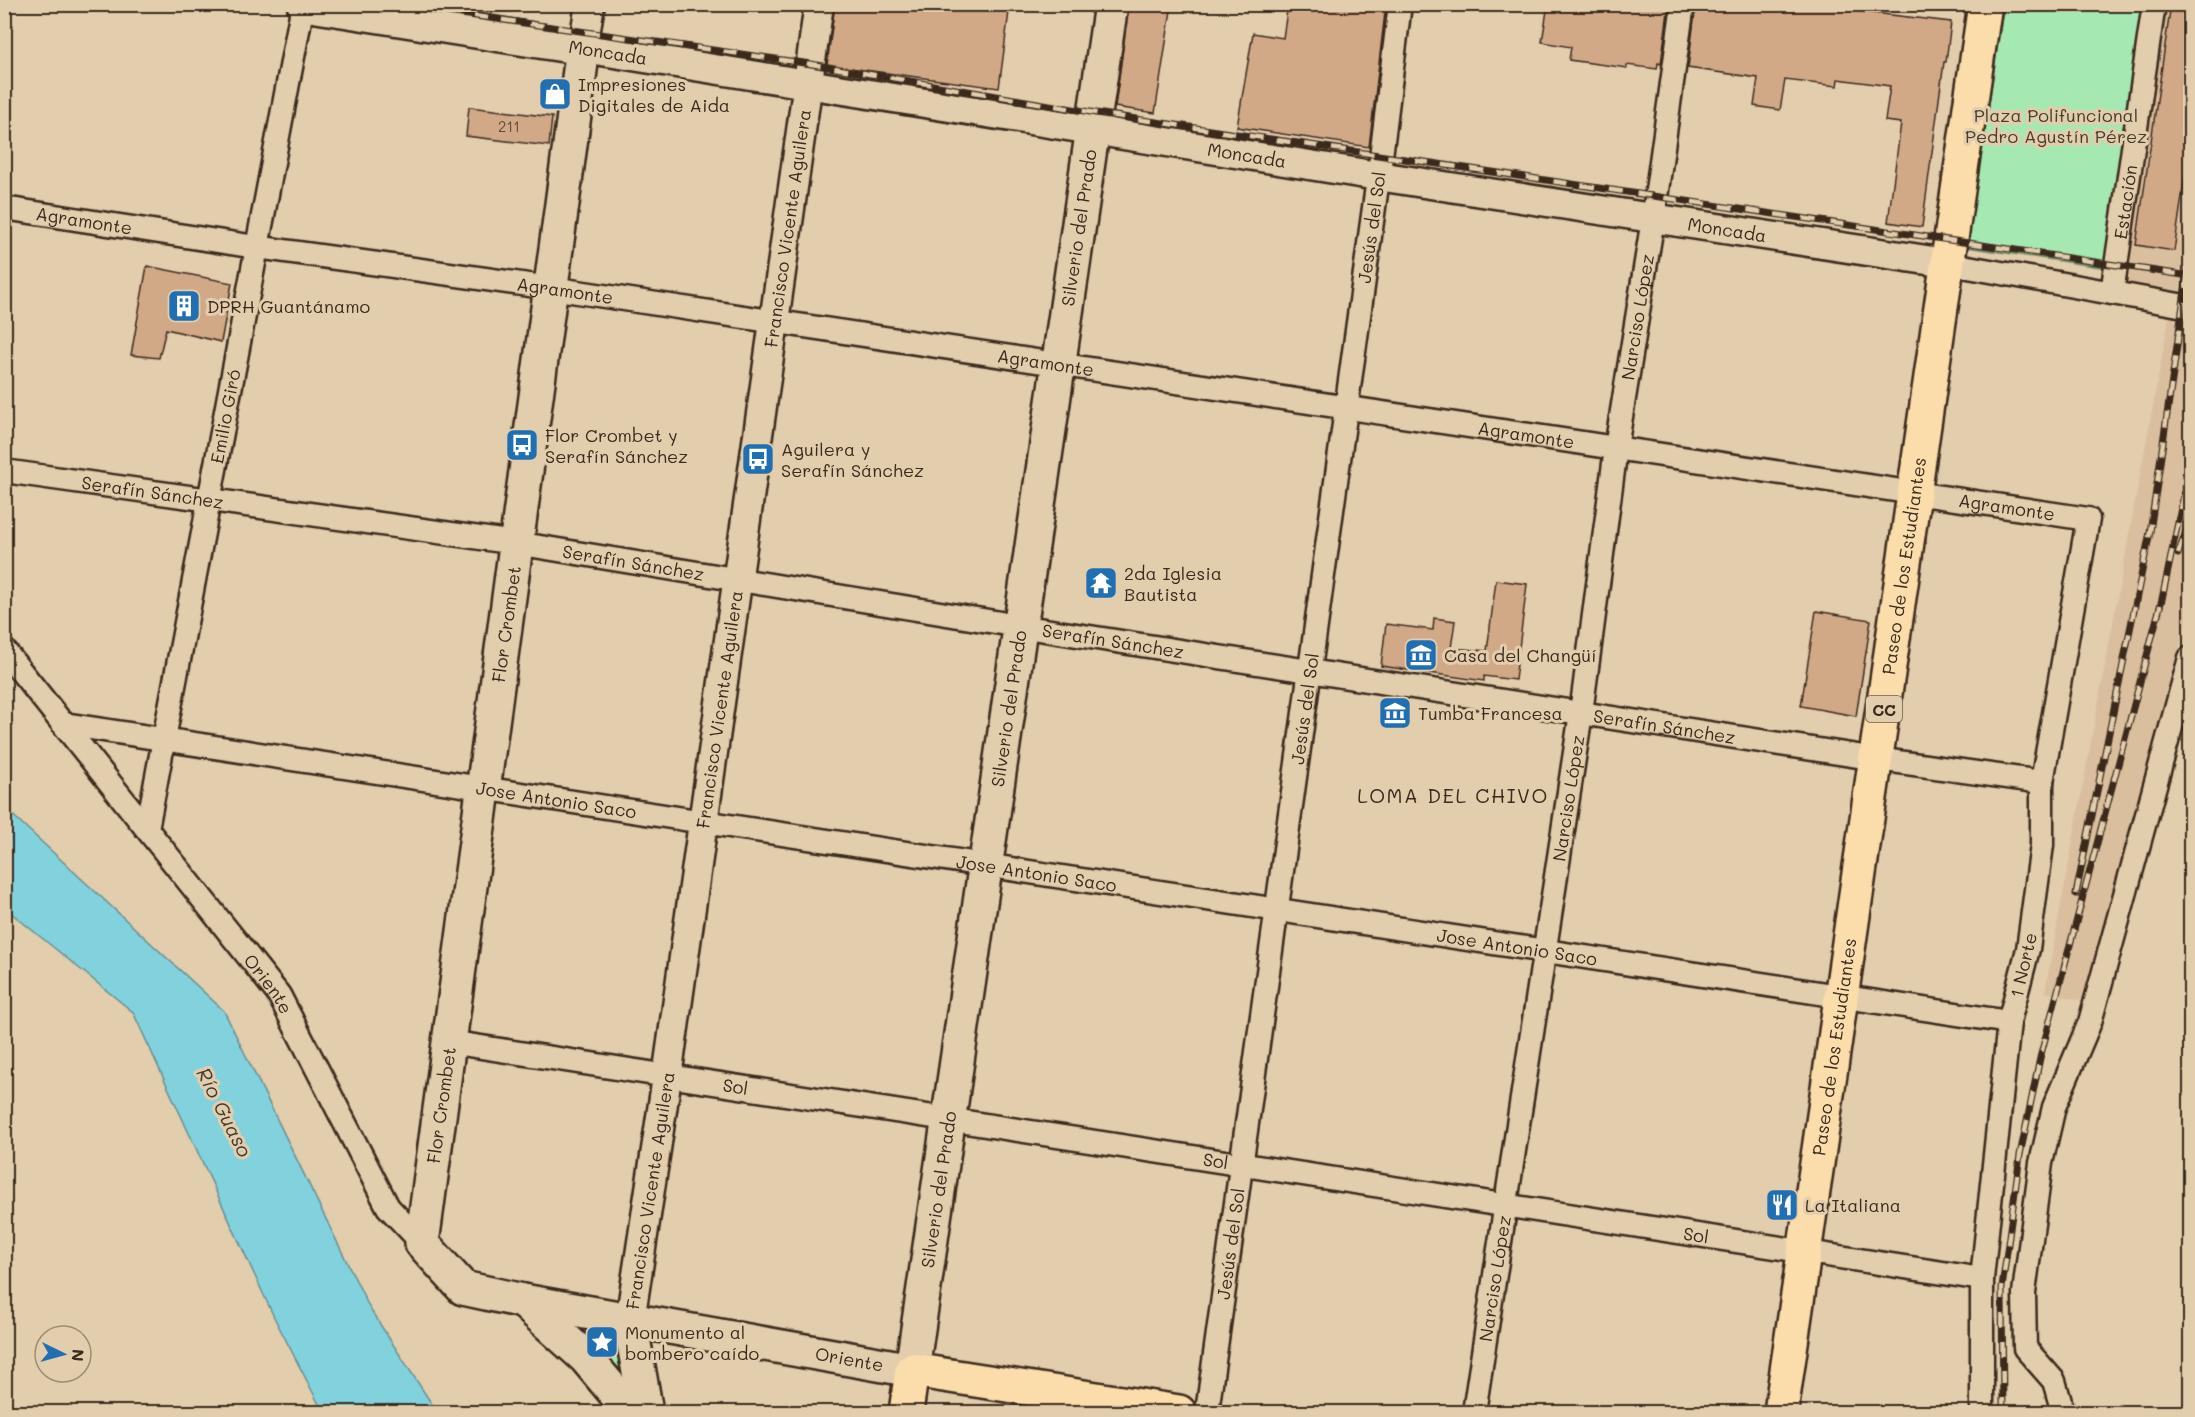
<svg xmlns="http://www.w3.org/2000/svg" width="2195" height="1417" font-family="Mali,sans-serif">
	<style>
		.built { fill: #dabf9e }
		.green { fill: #a5e8b2; stroke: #708968; stroke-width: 1.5 }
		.water { fill: #82d2de; stroke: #668f91; stroke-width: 1.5 }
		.building { fill: #d2a987; stroke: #3b2a1e; stroke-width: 1.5 }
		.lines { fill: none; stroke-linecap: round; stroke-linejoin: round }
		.minor-casing { stroke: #3b2a1e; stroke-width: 27 }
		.tertiary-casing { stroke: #3b2a1e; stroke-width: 33 }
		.secondary-casing { stroke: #3b2a1e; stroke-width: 38 }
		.primary-casing { stroke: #3b2a1e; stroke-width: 38 }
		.minor { stroke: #e2cdac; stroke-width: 22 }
		.tertiary { stroke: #e2cdac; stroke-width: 28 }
		.secondary { stroke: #e2cdac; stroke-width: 33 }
		.primary { stroke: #faddab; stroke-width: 33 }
		.rail-casing { stroke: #3b2a1e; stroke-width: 7 }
		.rail { stroke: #e2cdac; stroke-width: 4.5; stroke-dasharray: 14; stroke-linecap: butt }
		.labels { text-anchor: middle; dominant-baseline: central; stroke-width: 6; stroke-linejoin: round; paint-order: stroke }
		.number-label { font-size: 15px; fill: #614a38 }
		.shield { fill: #e2cdac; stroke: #6d5b49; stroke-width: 1.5 }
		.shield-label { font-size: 16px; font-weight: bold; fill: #3b2a1e }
		.street-label { font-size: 18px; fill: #3b2a1e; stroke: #e2cdac }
		.poi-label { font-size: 18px; fill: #3b2a1e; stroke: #e2cdac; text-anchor: start }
		.park-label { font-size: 18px; fill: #463d2d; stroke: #e2cdac }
		.neighbourhood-label { font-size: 20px; letter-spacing: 1.5px; fill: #3b2a1e; stroke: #e2cdac }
		.water-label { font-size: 20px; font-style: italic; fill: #423b31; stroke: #e2cdac }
	</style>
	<rect width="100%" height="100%" fill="#e2cdac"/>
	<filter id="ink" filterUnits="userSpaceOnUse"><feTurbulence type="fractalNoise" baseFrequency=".0167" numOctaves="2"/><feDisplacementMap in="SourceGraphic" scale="12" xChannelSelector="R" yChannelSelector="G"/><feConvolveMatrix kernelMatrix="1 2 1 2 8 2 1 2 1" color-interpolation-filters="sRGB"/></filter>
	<g filter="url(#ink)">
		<polygon class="built" points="2163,5 2190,5 2190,610 2084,1001 2045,992 2174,291 2125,283"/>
		<g class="green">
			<polygon points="2004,5 2146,5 2106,268 1967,247"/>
			<polygon points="563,1320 618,1331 626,1376"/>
		</g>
		<polygon class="water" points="4,807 224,1011 370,1309 437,1412 323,1412 274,1317 133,1012 5,908"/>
		<g class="building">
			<polygon points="835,4 1010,4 999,88 827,65"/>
			<polygon points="1129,4 1172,4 1155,113 1115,107"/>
			<polygon points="1288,4 1386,4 1369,147 1237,127 1253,33 1283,38"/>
			<polygon points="1548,4 1669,4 1661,64 1658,63 1657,69 1627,65 1627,68 1569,60 1571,47 1542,42"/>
			<polygon points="1696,4 1825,4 1848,8 1848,10 1951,22 1946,62 1944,62 1922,227 1888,222 1901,123 1885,121 1890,86 1838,79 1837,86 1785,80 1780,110 1754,106 1758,78 1688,68"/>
			<polygon points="2171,4 2190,4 2190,141 2174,251 2136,245"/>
			<polygon points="469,107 552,117 549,146 466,136"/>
			<polygon points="147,266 232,283 221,342 166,329 159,358 131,355"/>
			<polygon points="1496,580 1527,584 1515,680 1484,676 1484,681 1381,666 1386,624 1433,630 1434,618 1455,621 1451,648 1487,651"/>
			<polygon points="1816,611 1871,620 1856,716 1801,706"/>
		</g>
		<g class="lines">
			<defs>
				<g id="minor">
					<path id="s1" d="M4 208 256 247 551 288 2088 519 2042 782V845L2028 949 2009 1022 1982 1279V1412"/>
					<polyline points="1946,263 2190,307"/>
					<path id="s2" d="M2112 293 2154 4"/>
					<path id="s3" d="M4 471 516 543 1019 626 1877 759 2042 782"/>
					<path id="s4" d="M4 650 279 995 388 1207 422 1243"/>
					<path id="s5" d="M64 724 2009 1022"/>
					<path id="s6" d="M147 829 303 4"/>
					<path id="s7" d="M449 1042 1982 1279"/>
					<path id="s8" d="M1207 1412 1381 157 1400 4"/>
					<path id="s9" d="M1474 1412 1581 713 1616 448 1653 219 1683 4"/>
					<polyline points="2063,1412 2054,1381 2025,1348 2024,1293 2041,1163 2054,1107 2090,1022 2190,658"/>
				</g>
				<g id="tertiary">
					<path id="s10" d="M590 4 583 48 1378 176 1946 263"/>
					<path id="s11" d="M630 1321 667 1077 819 4"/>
				</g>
				<g id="secondary">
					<path id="s12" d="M304 4 583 48 422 1243 463 1288 523 1301 912 1370 1111 4"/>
					<polyline points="523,1301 586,1358 631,1412"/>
					<polyline points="630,1321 646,1412"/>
				</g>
				<g id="primary">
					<polyline points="906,1412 912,1370 1179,1412"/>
					<path id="s13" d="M1781 1412 1985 4"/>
				</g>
			</defs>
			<use href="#minor" class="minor-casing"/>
			<use href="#tertiary" class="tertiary-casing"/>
			<use href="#secondary" class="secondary-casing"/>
			<use href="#primary" class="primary-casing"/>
			<use href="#minor" class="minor"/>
			<use href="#tertiary" class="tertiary"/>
			<use href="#secondary" class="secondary"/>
			<use href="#primary" class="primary"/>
			<defs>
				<g id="rail">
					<polyline points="391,4 811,64 1096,113 2190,276"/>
					<polyline points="2178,554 2190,521"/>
					<polyline points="2076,894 2150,532 2190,256"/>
					<polyline points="2003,1412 2002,1288 2020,1155 2040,1058 2162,599 2190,465"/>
				</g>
			</defs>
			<use href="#rail" class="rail-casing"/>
			<use href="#rail" class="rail"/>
		</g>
	</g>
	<defs>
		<symbol id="shop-square" viewBox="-11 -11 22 22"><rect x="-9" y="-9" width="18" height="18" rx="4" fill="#1f6fb2" stroke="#e2cdac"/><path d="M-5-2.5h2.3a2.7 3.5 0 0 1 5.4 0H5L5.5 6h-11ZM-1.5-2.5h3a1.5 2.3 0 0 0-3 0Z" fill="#fff"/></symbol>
		<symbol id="building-square" viewBox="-11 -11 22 22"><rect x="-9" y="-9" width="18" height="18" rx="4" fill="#1f6fb2" stroke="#e2cdac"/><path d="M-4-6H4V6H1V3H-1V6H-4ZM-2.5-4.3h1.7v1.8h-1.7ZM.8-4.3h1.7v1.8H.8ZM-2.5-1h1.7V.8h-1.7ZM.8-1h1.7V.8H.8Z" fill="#fff"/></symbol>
		<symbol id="bus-square" viewBox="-11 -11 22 22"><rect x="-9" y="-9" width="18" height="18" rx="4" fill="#1f6fb2" stroke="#e2cdac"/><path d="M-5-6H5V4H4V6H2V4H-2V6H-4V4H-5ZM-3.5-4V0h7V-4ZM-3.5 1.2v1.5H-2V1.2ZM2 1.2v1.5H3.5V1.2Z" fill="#fff"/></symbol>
		<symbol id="temple-square" viewBox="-11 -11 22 22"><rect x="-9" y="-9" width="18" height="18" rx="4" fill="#1f6fb2" stroke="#e2cdac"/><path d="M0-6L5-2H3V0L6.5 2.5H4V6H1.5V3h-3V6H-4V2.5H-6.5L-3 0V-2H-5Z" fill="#fff"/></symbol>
		<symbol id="museum-square" viewBox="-11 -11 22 22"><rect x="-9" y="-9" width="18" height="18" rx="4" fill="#1f6fb2" stroke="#e2cdac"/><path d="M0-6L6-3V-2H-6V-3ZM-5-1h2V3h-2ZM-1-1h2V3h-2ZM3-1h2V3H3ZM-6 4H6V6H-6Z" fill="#fff"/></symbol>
		<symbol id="restaurant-square" viewBox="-11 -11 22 22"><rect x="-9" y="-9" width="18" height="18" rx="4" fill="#1f6fb2" stroke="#e2cdac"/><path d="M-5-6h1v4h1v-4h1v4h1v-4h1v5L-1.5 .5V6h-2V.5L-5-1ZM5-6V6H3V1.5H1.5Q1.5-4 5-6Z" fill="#fff"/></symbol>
		<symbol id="sight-square" viewBox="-11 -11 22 22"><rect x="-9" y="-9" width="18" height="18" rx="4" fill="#1f6fb2" stroke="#e2cdac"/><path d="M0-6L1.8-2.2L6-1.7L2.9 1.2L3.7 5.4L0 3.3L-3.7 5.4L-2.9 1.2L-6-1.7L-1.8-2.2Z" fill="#fff"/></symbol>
	</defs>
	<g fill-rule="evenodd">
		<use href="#shop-square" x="536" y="75" width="38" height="38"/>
		<use href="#building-square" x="165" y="287" width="38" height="38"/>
		<use href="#bus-square" x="503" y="426" width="38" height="38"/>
		<use href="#bus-square" x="739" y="440" width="38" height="38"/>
		<use href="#temple-square" x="1082" y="564" width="38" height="38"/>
		<use href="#museum-square" x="1402" y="636" width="38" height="38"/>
		<use href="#museum-square" x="1376" y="694" width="38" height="38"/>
		<use href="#restaurant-square" x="1763" y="1186" width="38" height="38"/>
		<use href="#sight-square" x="583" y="1323" width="38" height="38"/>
	</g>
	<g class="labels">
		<g class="number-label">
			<text x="509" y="126">211</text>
		</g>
		<rect class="shield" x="1866" y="696" width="36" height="26" rx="4.5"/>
		<g class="shield-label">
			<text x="1884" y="709">CC</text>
		</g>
		<g class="street-label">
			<text transform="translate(608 52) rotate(9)">Moncada</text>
			<text stroke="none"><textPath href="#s10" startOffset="717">Moncada</textPath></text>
			<text stroke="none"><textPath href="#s2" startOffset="92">Estación</textPath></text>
			<text stroke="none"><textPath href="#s1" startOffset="81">Agramonte</textPath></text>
			<text stroke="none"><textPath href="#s8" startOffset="1196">Jesús del Sol</textPath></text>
			<text stroke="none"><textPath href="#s11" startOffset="1104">Francisco Vicente Aguilera</textPath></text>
			<text stroke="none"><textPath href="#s12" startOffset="3160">Silverio del Prado</textPath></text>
			<text stroke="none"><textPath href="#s10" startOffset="1203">Moncada</textPath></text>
			<text stroke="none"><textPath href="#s1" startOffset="567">Agramonte</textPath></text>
			<text stroke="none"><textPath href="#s9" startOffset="1107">Narciso López</textPath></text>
			<text stroke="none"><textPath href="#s1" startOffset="1053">Agramonte</textPath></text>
			<text stroke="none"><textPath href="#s6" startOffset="420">Emilio Giró</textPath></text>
			<text stroke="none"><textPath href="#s1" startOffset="1539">Agramonte</textPath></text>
			<text stroke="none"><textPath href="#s3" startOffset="150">Serafín Sánchez</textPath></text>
			<text stroke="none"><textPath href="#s1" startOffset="2025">Agramonte</textPath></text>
			<text stroke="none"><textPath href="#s3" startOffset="636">Serafín Sánchez</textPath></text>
			<text stroke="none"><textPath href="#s13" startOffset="855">Paseo de los Estudiantes</textPath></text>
			<text transform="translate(506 624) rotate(-82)">Flor Crombet</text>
			<text stroke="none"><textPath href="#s3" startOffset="1122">Serafín Sánchez</textPath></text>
			<text stroke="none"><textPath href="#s12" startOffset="2674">Silverio del Prado</textPath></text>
			<text stroke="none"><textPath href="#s11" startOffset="618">Francisco Vicente Aguilera</textPath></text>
			<text stroke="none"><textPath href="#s8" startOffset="710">Jesús del Sol</textPath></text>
			<text stroke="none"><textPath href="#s3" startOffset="1680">Serafín Sánchez</textPath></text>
			<text stroke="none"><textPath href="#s9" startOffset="621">Narciso López</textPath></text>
			<text stroke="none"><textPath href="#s5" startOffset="498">Jose Antonio Saco</textPath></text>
			<text stroke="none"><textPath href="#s5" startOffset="984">Jose Antonio Saco</textPath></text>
			<text stroke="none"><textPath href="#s5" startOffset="1470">Jose Antonio Saco</textPath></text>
			<text transform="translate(2023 965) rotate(-77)">1 Norte</text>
			<text stroke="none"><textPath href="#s4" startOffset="426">Oriente</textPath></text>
			<text stroke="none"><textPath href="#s13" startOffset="369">Paseo de los Estudiantes</textPath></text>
			<text stroke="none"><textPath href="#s7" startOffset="290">Sol</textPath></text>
			<text transform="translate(441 1105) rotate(-82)">Flor Crombet</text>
			<text stroke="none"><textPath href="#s7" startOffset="776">Sol</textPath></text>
			<text stroke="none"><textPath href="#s12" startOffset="2188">Silverio del Prado</textPath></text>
			<text stroke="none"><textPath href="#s11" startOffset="132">Francisco Vicente Aguilera</textPath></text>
			<text stroke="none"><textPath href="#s7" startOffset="1262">Sol</textPath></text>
			<text stroke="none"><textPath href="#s8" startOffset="170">Jesús del Sol</textPath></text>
			<text stroke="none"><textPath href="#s9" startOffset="135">Narciso López</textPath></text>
			<text stroke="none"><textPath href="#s12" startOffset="1942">Oriente</textPath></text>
		</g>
		<g class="poi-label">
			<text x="578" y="84">Impresiones<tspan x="578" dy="21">Digitales de Aida</tspan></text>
			<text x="207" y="306">DPRH Guantánamo</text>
			<text x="545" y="435">Flor Crombet y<tspan x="545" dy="21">Serafín Sánchez</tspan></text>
			<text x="781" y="449">Aguilera y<tspan x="781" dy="21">Serafín Sánchez</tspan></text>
			<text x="1124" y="573">2da Iglesia<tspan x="1124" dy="21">Bautista</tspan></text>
			<text x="1444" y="655">Casa del Changüí</text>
			<text x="1418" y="713">Tumba Francesa</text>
			<text x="1805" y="1205">La Italiana</text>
			<text x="625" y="1332">Monumento al<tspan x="625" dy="21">bombero caído</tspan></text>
		</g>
		<g class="park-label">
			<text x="2056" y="115">Plaza Polifuncional<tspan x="2056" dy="21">Pedro Agustín Pérez</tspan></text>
		</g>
		<g class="neighbourhood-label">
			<text x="1453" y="795">LOMA DEL CHIVO</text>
		</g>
		<g class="water-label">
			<text transform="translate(225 1112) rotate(63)">Río Guaso</text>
		</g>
	</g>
	<rect width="2195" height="1417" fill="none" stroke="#e2cdac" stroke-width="24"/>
	<rect x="12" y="12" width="2171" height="1393" fill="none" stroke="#3b2a1e" stroke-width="2" filter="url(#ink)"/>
	<g transform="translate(63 1354) rotate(95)"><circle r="28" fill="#e2cdac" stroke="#9f8c73" stroke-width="1.5"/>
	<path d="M0-4.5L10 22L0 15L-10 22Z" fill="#1f6fb2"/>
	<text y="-9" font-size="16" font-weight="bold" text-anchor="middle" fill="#3b2a1e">N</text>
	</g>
</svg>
